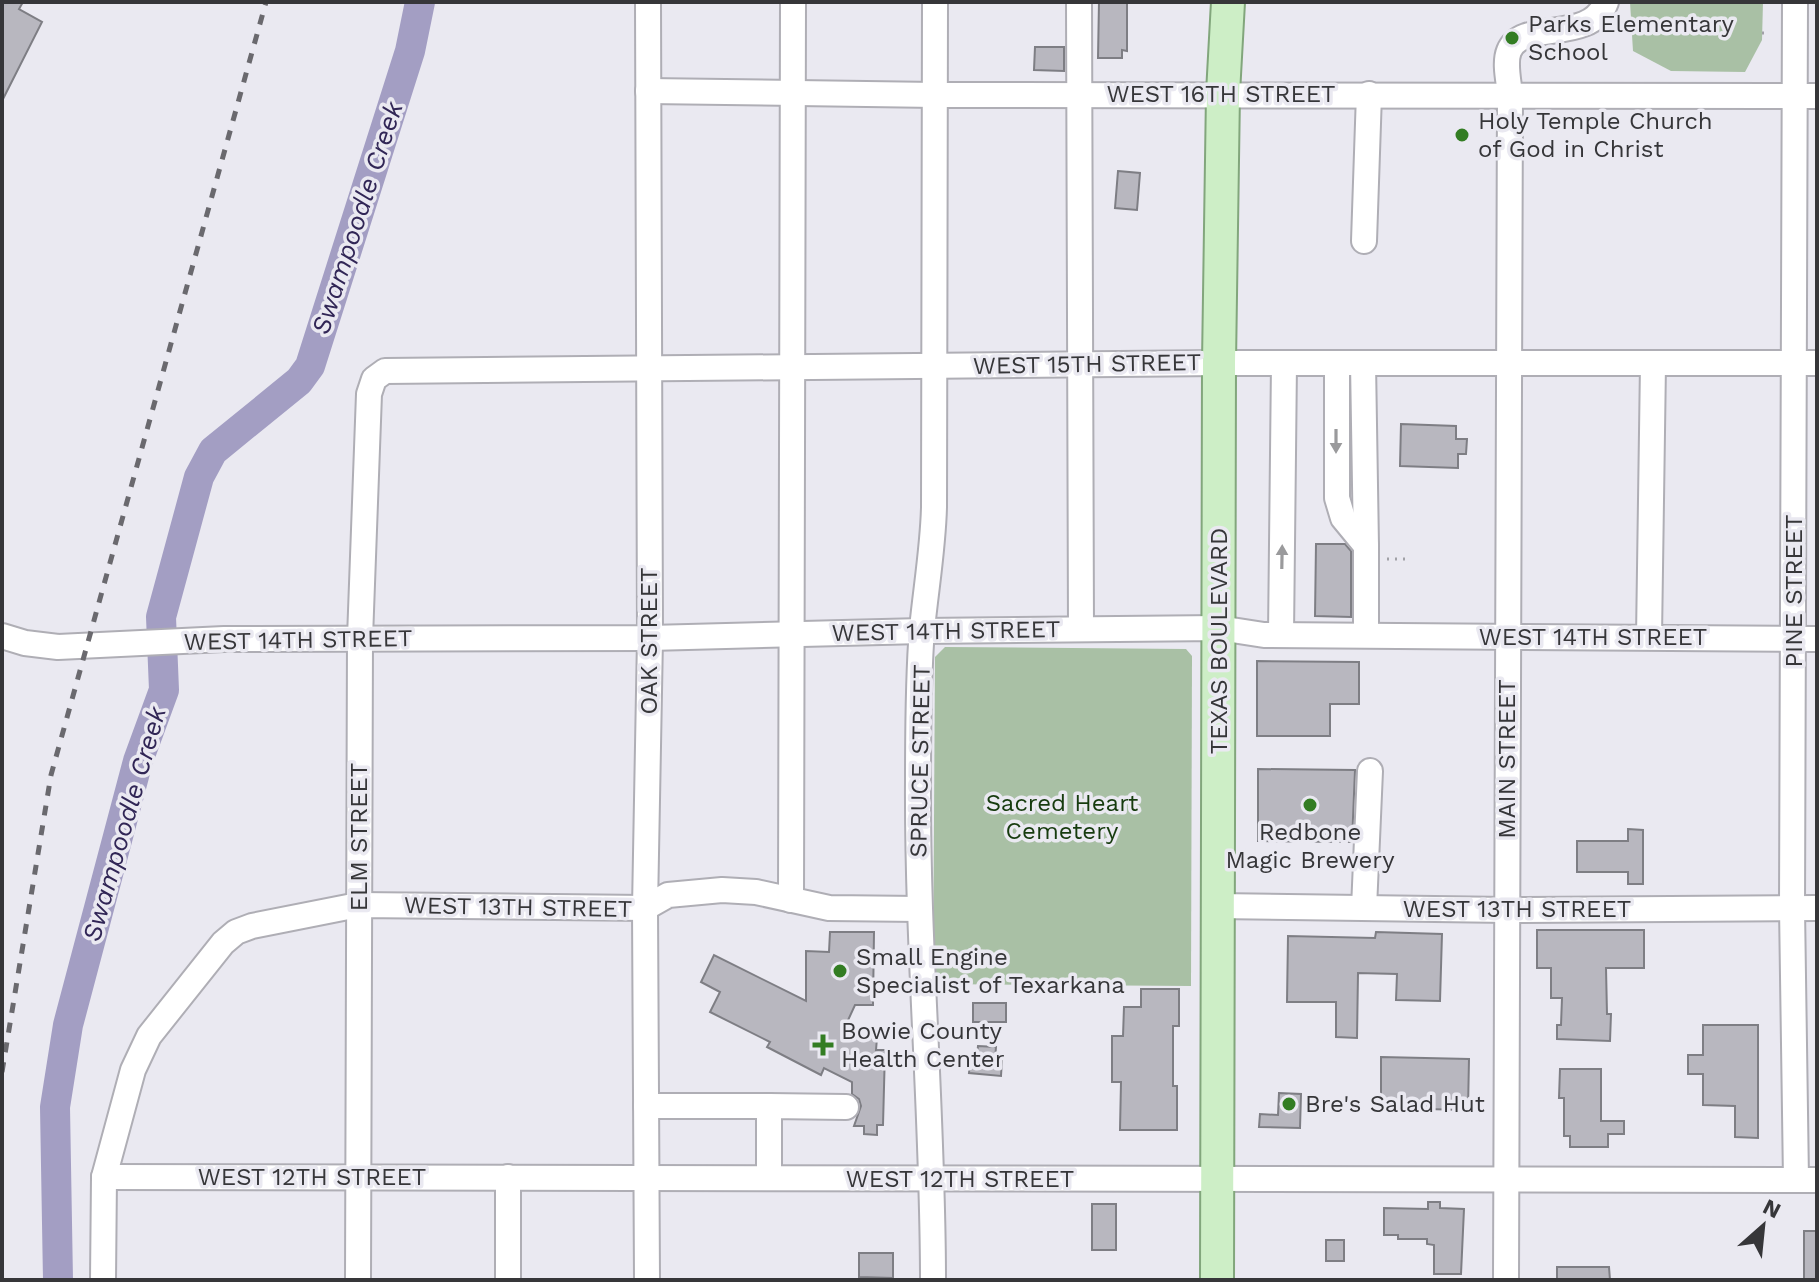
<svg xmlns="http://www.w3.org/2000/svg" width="1819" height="1282" font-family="'Work Sans',sans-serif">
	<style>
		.green { fill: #a9c0a5 }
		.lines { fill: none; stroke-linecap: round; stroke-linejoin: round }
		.river { stroke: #a39ec3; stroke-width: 30 }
		.building { fill: #b8b7bf; stroke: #7e7e84; stroke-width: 2 }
		.minor-casing { stroke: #afaeb5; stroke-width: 28 }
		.major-casing { stroke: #82a67c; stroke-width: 36 }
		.path { stroke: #a1a1a7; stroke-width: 3; stroke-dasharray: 2 6; stroke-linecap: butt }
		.minor { stroke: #fff; stroke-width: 24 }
		.major { stroke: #cdeec6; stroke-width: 32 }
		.rail { stroke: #6a696e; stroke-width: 5; stroke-dasharray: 10 10; stroke-linecap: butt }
		.oneway { fill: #9a9a9c }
		.poi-dot { fill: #337d23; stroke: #eae9f1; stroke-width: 3 }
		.labels { text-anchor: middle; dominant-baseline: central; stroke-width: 7; stroke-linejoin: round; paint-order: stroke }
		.poi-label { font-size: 24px; fill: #363639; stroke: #eae9f1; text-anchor: start }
		.street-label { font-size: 24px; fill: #363639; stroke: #eae9f1 }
		.park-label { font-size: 24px; fill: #163b0e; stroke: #eae9f1 }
		.water-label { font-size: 26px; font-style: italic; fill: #312656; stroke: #eae9f1 }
	</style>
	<rect width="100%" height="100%" fill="#eae9f1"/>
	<g class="green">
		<polygon points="1630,2 1763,2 1762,40 1745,72 1671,71 1633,51"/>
		<polygon points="945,647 1186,649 1192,656 1191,986 933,984 935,657"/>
	</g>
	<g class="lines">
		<polyline class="river" points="58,1280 55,1107 68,1025 138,761 164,690 161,617 199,477 213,451 299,381 310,366 410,51 420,2"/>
	</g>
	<g class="building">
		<polygon points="2,2 23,2 19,9 42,22 2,101"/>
		<polygon points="1099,2 1127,3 1127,51 1122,50 1122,58 1098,58"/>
		<polygon points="1035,47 1064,47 1064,71 1034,70"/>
		<polygon points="1118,171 1140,173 1137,210 1115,208"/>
		<polygon points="1401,424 1456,426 1456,439 1467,439 1466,454 1458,454 1458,468 1400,466"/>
		<polygon points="1316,544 1345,544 1351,551 1351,617 1315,616"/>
		<polygon points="1257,661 1359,662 1359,704 1330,704 1330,736 1257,736"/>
		<polygon points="1258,769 1355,770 1352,842 1258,841"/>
		<polygon points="1628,829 1643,830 1643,884 1628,884 1628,872 1577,872 1577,841 1628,841"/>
		<polygon points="1537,930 1644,930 1644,968 1606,968 1607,1014 1611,1014 1610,1041 1557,1039 1557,1025 1561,1025 1562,998 1551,998 1551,968 1537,968"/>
		<polygon points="830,932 874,932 873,1005 855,1005 844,1029 850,1032 850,1037 877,1038 876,1050 885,1050 883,1125 877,1125 877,1135 864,1134 864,1126 854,1126 861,1106 859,1099 852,1094 852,1082 824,1068 821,1075 767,1047 770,1042 710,1012 720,992 701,982 714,955 806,1001 806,951 829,952"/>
		<polygon points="1376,932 1442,934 1440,1001 1396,1000 1397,974 1358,973 1357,1038 1336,1037 1336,1002 1287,1002 1288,936 1375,938"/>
		<polygon points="1141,989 1179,989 1179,1026 1173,1026 1173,1086 1177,1086 1177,1130 1120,1130 1121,1082 1112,1082 1112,1036 1123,1036 1124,1007 1141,1007"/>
		<rect x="973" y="1003" width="33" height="19"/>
		<polygon points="1703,1025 1758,1025 1758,1138 1735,1137 1735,1106 1703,1105 1703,1074 1688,1074 1688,1055 1703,1055"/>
		<polygon points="978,1046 996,1047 995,1059 1002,1059 1001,1076 969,1073 971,1055 977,1055"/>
		<polygon points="1381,1057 1469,1059 1468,1110 1381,1108"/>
		<polygon points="1560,1069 1601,1069 1601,1121 1624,1121 1624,1134 1608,1134 1608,1147 1570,1147 1570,1136 1564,1136 1564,1098 1559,1098"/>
		<polygon points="1279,1093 1301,1094 1300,1128 1259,1127 1260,1114 1278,1115"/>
		<polygon points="1428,1202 1440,1202 1440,1208 1464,1209 1461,1274 1434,1274 1434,1245 1427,1244 1427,1239 1398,1239 1398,1235 1384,1235 1384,1208 1428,1209"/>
		<rect x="1092" y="1204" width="24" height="46"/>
		<rect x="1804" y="1231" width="13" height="49"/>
		<rect x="1326" y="1240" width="18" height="21"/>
		<polygon points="859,1253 893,1253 893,1278 859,1277"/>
		<polygon points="1557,1267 1609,1267 1610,1280 1557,1280"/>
	</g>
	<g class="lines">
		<defs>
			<g id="minor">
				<polyline points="1079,2 1081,629"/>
				<polyline points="1795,2 1792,908 1796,1180"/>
				<polyline points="648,91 936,95 1817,96"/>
				<polyline points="1364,241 1369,94"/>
				<polyline points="1337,363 1337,498 1343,518 1366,546 1366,635"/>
				<polyline points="1363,363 1366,546"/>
				<polyline points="1281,635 1284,363"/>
				<polyline points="2,636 25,643 58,647 224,639 650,638 922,631 1219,628 1264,635 1817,639"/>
				<polyline points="1649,637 1653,364"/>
				<polyline points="791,900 793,2"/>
				<polyline points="1217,906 1508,910 1817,908"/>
				<polyline points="1364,908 1370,771"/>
				<polyline points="646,1106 769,1106"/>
				<polyline points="104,1177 1817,1180"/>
				<polyline points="769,1178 769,1106 846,1107"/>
				<polyline points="103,1280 104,1177 133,1070 149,1036 223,943 236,932 252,926 358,905 645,908 668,895 722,890 756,892 829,908 919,909"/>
				<polyline points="358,1280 360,638 369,394 374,379 385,371 1219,363 1817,363"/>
				<polyline points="508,1280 508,1177"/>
				<polyline points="647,1280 645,908 650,638 648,2"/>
				<path d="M933 1280C933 1113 917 947 918 781 918 731 918 679 922 629 926 588 933 548 934 507L935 2"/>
				<path d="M1506 1280 1510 95C1509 82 1504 63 1509 51 1522 18 1590 45 1606 2"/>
			</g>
			<polyline id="major" points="1217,1280 1219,363 1223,93 1228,2"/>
		</defs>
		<use href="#minor" class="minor-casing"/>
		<use href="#major" class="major-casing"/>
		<g class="path">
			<polyline points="1762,33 1769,33"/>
			<polyline points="1387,559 1407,559"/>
		</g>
		<use href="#minor" class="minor"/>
		<use href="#major" class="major"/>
		<polyline class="rail" points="2,1072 51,775 266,2"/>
	</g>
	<defs><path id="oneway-solid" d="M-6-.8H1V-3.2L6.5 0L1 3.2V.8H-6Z" transform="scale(2)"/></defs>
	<g class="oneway">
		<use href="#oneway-solid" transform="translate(1336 441) rotate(90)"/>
		<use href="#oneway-solid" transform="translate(1282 557) rotate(-89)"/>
	</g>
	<g class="poi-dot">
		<circle cx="1512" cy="38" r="8"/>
		<circle cx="1462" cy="135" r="8"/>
		<circle cx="1310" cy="805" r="8"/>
		<circle cx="840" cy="971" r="8"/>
		<path d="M819 1033h8v8h8v8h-8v8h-8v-8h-8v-8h8z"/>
		<circle cx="1289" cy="1104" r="8"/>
	</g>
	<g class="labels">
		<g class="poi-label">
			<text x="1528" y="24">Parks Elementary<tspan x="1528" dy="28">School</tspan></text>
			<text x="1478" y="121">Holy Temple Church<tspan x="1478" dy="28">of God in Christ</tspan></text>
			<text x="1310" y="832" text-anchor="middle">Redbone<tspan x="1310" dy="28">Magic Brewery</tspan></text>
			<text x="856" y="957">Small Engine<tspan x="856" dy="28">Specialist of Texarkana</tspan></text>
			<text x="841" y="1031">Bowie County<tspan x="841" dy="28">Health Center</tspan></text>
			<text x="1305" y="1104">Bre's Salad Hut</text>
		</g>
		<g class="street-label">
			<text x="1221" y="94">WEST 16TH STREET</text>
			<text transform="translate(1087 364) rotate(-1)">WEST 15TH STREET</text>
			<text transform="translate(1794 591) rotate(-90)">PINE STREET</text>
			<text transform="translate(946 631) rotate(-1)">WEST 14TH STREET</text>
			<text x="1593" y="637">WEST 14TH STREET</text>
			<text transform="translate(298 640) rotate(-1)">WEST 14TH STREET</text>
			<text transform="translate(649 641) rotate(-90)">OAK STREET</text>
			<text transform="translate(1219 641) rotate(-90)">TEXAS BOULEVARD</text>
			<text transform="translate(1507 759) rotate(-90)">MAIN STREET</text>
			<text transform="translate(920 761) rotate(-89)">SPRUCE STREET</text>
			<text transform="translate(359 837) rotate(-90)">ELM STREET</text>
			<text transform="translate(518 907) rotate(1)">WEST 13TH STREET</text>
			<text x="1517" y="909">WEST 13TH STREET</text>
			<text x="312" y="1177">WEST 12TH STREET</text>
			<text x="960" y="1179">WEST 12TH STREET</text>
		</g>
		<g class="park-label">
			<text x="1062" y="803">Sacred Heart<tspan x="1062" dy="28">Cemetery</tspan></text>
		</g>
		<g class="water-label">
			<text transform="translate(357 218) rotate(-72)">Swampoodle Creek</text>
			<text transform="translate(124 824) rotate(-74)">Swampoodle Creek</text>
		</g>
	</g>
	<rect width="1819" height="1282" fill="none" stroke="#363639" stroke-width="8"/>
	<g transform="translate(1763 1226) rotate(27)" stroke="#eae9f1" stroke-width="6" paint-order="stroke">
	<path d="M0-6L14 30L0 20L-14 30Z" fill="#363639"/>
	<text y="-12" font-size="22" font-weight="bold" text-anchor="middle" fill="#363639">N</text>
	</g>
</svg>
